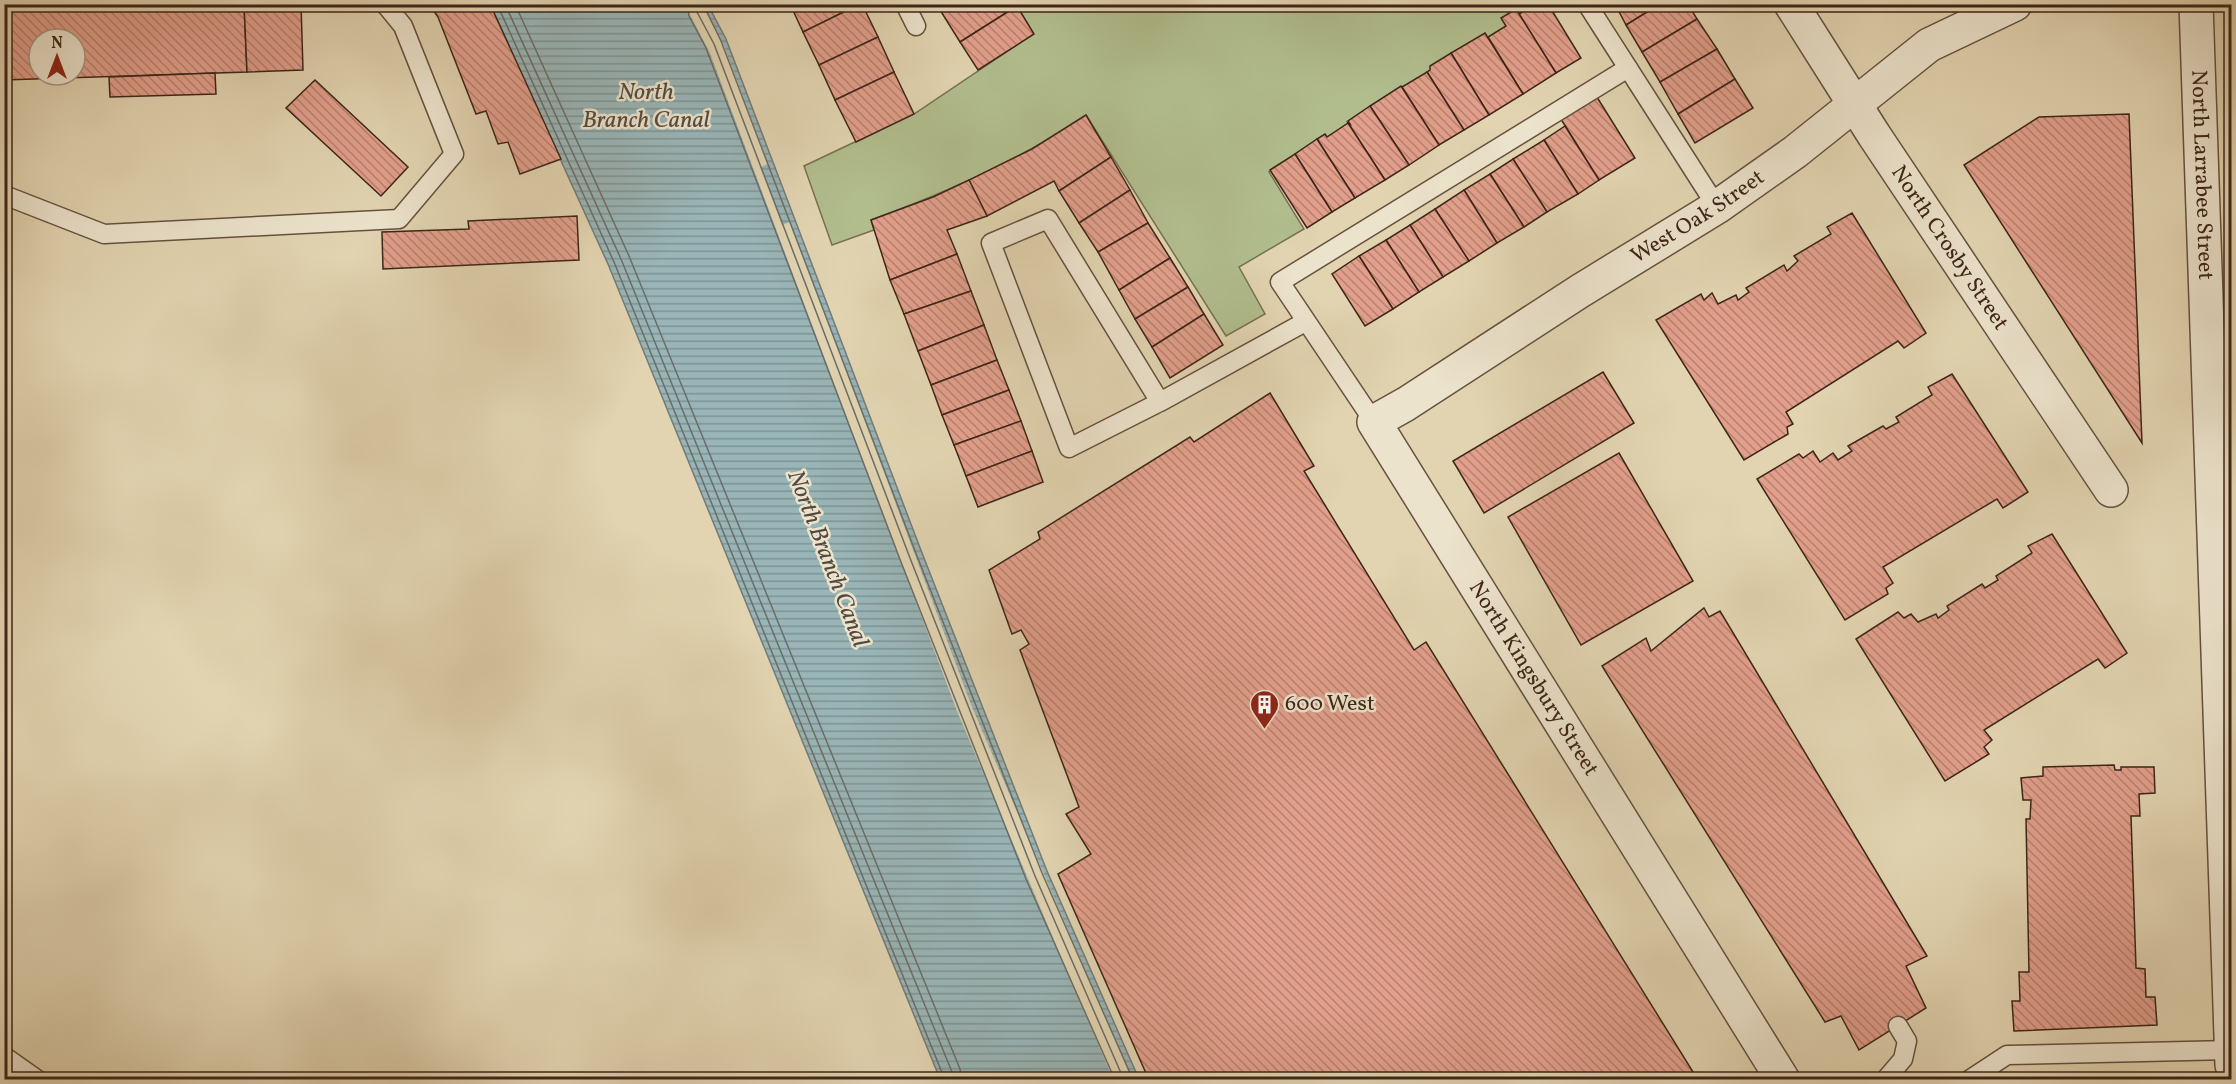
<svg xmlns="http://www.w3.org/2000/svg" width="2236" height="1084" font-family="Vollkorn,serif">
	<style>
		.green { fill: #b1bd8d; stroke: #777152; stroke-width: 1.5 }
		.water { fill: url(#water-rules); stroke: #747b77; stroke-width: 1.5 }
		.pier { fill: #e2d4b1 }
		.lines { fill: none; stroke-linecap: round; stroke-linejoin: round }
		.shore { stroke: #6b6d68; stroke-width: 1.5 }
		.building { fill: url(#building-back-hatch); stroke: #3d2518; stroke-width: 1.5; fill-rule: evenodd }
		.service-casing { stroke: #66513e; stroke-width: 21 }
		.minor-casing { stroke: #66513e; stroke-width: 36 }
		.tertiary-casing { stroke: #66513e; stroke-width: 36 }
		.service { stroke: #ece3cc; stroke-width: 18 }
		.minor { stroke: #ece3cc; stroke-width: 33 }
		.tertiary { stroke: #ece3cc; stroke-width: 33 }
		.labels { text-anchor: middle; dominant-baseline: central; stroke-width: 5; stroke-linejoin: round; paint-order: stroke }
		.street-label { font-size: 22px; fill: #3d2518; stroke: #ece3cc }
		.poi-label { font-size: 22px; fill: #3d2518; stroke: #ece3cc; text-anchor: start }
		.water-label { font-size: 24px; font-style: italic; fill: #544940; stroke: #ece3cc }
	</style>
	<defs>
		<pattern id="water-rules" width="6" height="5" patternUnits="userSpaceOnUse" patternTransform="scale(1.5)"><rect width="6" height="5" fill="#99b5b7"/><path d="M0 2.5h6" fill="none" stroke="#7e9394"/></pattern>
		<pattern id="building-back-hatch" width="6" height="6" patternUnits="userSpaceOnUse" patternTransform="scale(1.5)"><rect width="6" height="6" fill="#e29f8b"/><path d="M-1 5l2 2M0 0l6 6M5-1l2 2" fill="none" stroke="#b88171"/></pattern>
	</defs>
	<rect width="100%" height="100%" fill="#e2d4b1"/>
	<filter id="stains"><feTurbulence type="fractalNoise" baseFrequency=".00333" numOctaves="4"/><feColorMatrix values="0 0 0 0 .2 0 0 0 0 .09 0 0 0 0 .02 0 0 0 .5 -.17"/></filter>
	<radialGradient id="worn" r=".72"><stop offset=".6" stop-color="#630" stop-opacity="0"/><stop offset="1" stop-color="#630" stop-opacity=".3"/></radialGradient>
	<path class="green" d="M1468 4 1470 7 1473 4 1546 5 1269 172 1304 229 1239 267 1265 314 1226 336 1086 115C1068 126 1050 139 1031 149 980 178 926 200 871 220L874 230 832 245 804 166 914 114 1033 34 1016 5Z"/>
	<polygon class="water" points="490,5 708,5 726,39 922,553 1047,871 1139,1079 940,1079 608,264"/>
	<polygon class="pier" points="685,5 702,5 724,46 768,164 761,167 782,225 790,222 972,707 1132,1079 1113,1079 957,711 710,53"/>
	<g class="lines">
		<g class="shore">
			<polyline points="497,4 614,262 945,1080"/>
			<polyline points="505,4 621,259 952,1072 953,1080"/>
			<polyline points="515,4 629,256 960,1069 962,1080"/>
			<polyline points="687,4 689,16 706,48 901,562 1026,879 1115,1080"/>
			<polyline points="696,4 697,12 714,44 910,558 1035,876 1124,1080"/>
			<polyline points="703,4 721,41 917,556 1042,873 1133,1080"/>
		</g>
	</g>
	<g class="building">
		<path d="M4 4H244L247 72 4 80ZM39 39H75V75H39Z"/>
		<polygon points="244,4 301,4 303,70 247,72"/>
		<polygon points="429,4 490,4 561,159 520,174 508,142 498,144 486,111 476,114 438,17"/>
		<polygon points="790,4 860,4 803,32"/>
		<polygon points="860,4 862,4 878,37 819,65 803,32"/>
		<polygon points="937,4 950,4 940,10"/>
		<polygon points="950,4 1016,4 1017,6 960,42 940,10"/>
		<polygon points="1535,4 1548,4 1581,58 1556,73 1519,14"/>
		<polygon points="1615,4 1660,4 1626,25"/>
		<polygon points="1660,4 1688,4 1697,19 1642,52 1626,25"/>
		<polygon points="1017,6 1034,34 978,70 960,42"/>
		<polygon points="1516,9 1556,73 1523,94 1488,37 1506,26 1501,18"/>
		<polygon points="1697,19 1717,49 1660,82 1642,52"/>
		<polygon points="1485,33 1523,94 1489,115 1451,53"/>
		<polygon points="878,37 894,72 835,100 819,65"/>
		<polygon points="1717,49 1735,79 1678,114 1660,82"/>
		<polygon points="1451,53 1489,115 1464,130 1427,72 1430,70 1430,66"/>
		<polygon points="894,72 914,114 856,142 835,100"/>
		<polygon points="1427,72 1464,130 1439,145 1402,87"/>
		<polygon points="215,73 216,94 110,97 109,77"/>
		<polygon points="1735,79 1753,108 1695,143 1678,114"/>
		<polygon points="315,80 408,167 381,196 286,108"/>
		<polygon points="1401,86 1439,145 1409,165 1370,106"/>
		<polygon points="1595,94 1635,158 1599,180 1559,116"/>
		<polygon points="1370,106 1409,165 1385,180 1348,123 1350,124 1348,121"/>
		<polygon points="2129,114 2142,443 1964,165 2039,117"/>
		<polygon points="1086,115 1111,157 1059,191 1054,181 987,216 969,180 1032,149"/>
		<polygon points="1348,123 1385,180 1355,198 1317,139 1325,134 1327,137"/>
		<polygon points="1565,126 1599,180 1578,194 1544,140"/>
		<polygon points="1317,139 1355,198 1332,212 1295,154"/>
		<polygon points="1544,140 1578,194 1547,212 1513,159"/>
		<polygon points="1295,154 1332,212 1307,228 1270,170"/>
		<polygon points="1111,157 1130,190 1079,223 1059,191"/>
		<polygon points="1513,159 1547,212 1524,227 1490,174"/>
		<polygon points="1490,174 1524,227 1497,243 1464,190"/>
		<polygon points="969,180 987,216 947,230 957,254 890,280 871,220 933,197"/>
		<polygon points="1130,190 1148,223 1098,252 1079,223"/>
		<polygon points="1464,190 1497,243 1469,261 1435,209"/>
		<polygon points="1435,209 1469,261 1443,277 1410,225"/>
		<polygon points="1852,213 1926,333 1904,348 1898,341 1786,412 1793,424 1787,427 1788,434 1744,460 1656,320 1701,294 1704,300 1712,293 1718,304 1736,295 1738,300 1749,292 1746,288 1784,265 1787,271 1798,261 1794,256 1831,234 1827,227"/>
		<polygon points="577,216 579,260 383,269 382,232 469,229 468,221"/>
		<polygon points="1148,223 1170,258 1119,290 1098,252"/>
		<polygon points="1410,225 1443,277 1419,292 1386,240"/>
		<polygon points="1386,240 1419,292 1393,309 1359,256"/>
		<polygon points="957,254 971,291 904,314 890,280"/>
		<polygon points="1359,256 1393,309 1365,326 1332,274"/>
		<polygon points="1170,258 1188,287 1135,319 1119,290"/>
		<polygon points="1188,287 1204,314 1152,347 1135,319"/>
		<polygon points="971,291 984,325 918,351 904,314"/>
		<polygon points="1204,314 1223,345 1170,378 1152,347"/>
		<polygon points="984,325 997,360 931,385 918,351"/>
		<polygon points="997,360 1009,390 942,415 931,385"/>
		<polygon points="1603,372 1634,423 1484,513 1453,461"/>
		<polygon points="1952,374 2028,492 2003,508 1997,499 1883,567 1893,583 1886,588 1888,594 1845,620 1757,479 1799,454 1803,458 1813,451 1820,462 1833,453 1838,460 1852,451 1848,446 1883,426 1886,429 1899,422 1896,417 1932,395 1928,387"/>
		<polygon points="1009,390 1021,421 954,445 942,415"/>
		<polygon points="1270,393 1314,466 1304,471 1414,650 1426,642 1698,1080 1149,1080 1058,874 1091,854 1066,814 1079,807 1020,650 1029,644 1021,630 1012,634 989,570 1040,539 1038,532 1190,437 1194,442"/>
		<polygon points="1021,421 1032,451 966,476 954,445"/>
		<polygon points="1032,451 1043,482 978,507 966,476"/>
		<polygon points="1619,453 1693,581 1581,645 1508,517"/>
		<polygon points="2052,534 2127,653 2105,668 2098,659 1984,730 1992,740 1984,747 1989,754 1945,781 1856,639 1898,612 1904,618 1911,614 1918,622 1936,614 1938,618 1949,610 1947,606 1982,584 1985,588 1998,580 1996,576 2032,553 2028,546"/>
		<polygon points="1704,608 1709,617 1720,611 1927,956 1906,966 1926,1008 1859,1050 1841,1016 1825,1022 1602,666 1646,638 1651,651"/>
		<polygon points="2114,765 2115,770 2121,770 2121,767 2154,767 2155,793 2139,794 2140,816 2131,816 2136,968 2145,969 2146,997 2155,997 2157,1025 2014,1031 2012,1001 2020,1001 2019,972 2029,972 2026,819 2030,819 2031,800 2023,800 2021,778 2043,776 2043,767"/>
		<rect x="2023" y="1077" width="137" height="3"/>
	</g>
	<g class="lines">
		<defs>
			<g id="service">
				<polyline points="905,4 916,26"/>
				<polyline points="1587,4 1717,207"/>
				<polyline points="4,195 104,234 399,219 454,154 403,26 385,4"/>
				<polyline points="1160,402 1048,219 991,243 1069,448 1160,402 1305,322"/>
				<polyline points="1374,422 1280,282 1628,68"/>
				<polyline points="4,1056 38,1080"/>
				<polyline points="1885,1080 1903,1059 1907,1041 1898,1026"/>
				<polyline points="1969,1080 2007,1055 2231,1050"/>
			</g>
			<g id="minor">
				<path id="s1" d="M1791 4 1874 135 2111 490"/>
				<path id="s2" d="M1783 1080 1374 422 1406 404 1580 291 1717 207 1795 152 1929 45 2015 4"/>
			</g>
			<g id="tertiary">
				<path id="s3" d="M2196 4 2232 1065"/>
			</g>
		</defs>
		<use href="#service" class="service-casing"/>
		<use href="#minor" class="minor-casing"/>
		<use href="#tertiary" class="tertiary-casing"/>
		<use href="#service" class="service"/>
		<use href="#minor" class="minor"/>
		<use href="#tertiary" class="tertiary"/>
	</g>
	<defs>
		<symbol id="building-pin" viewBox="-11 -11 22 30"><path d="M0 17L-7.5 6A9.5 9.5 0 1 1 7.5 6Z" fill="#8f2418" stroke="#ece3cc"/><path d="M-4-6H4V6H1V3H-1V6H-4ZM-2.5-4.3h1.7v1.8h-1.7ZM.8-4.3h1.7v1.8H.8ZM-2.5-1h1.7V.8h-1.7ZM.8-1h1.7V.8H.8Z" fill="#fff"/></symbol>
	</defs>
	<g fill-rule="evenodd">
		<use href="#building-pin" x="1248" y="688" width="33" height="45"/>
	</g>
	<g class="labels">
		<g class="street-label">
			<text stroke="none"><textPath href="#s3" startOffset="171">North Larrabee Street</textPath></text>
			<text stroke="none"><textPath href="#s2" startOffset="1158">West Oak Street</textPath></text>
			<text stroke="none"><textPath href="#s1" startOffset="291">North Crosby Street</textPath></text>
			<text transform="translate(1533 679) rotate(58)">North Kingsbury Street</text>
		</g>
		<g class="poi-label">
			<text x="1285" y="704">600 West</text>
		</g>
		<g class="water-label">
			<text x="646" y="93">North<tspan x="646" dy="28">Branch Canal</tspan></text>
			<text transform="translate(827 559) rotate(69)">North Branch Canal</text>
		</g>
	</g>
	<rect width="2236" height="1084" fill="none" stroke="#e2d4b1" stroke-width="24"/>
	<rect x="6" y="6" width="2224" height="1072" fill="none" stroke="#3d2518" stroke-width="3"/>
	<rect x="12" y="12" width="2212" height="1060" fill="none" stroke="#3d2518" stroke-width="1.5"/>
	<g transform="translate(57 57)"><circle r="28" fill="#ece3cc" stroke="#a69784" stroke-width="1.5"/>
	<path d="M0-4.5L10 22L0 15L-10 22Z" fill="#8f2418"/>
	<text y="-9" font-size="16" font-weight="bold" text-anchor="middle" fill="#3d2518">N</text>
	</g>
	<rect width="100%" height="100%" filter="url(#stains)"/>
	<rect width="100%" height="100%" fill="url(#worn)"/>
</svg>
